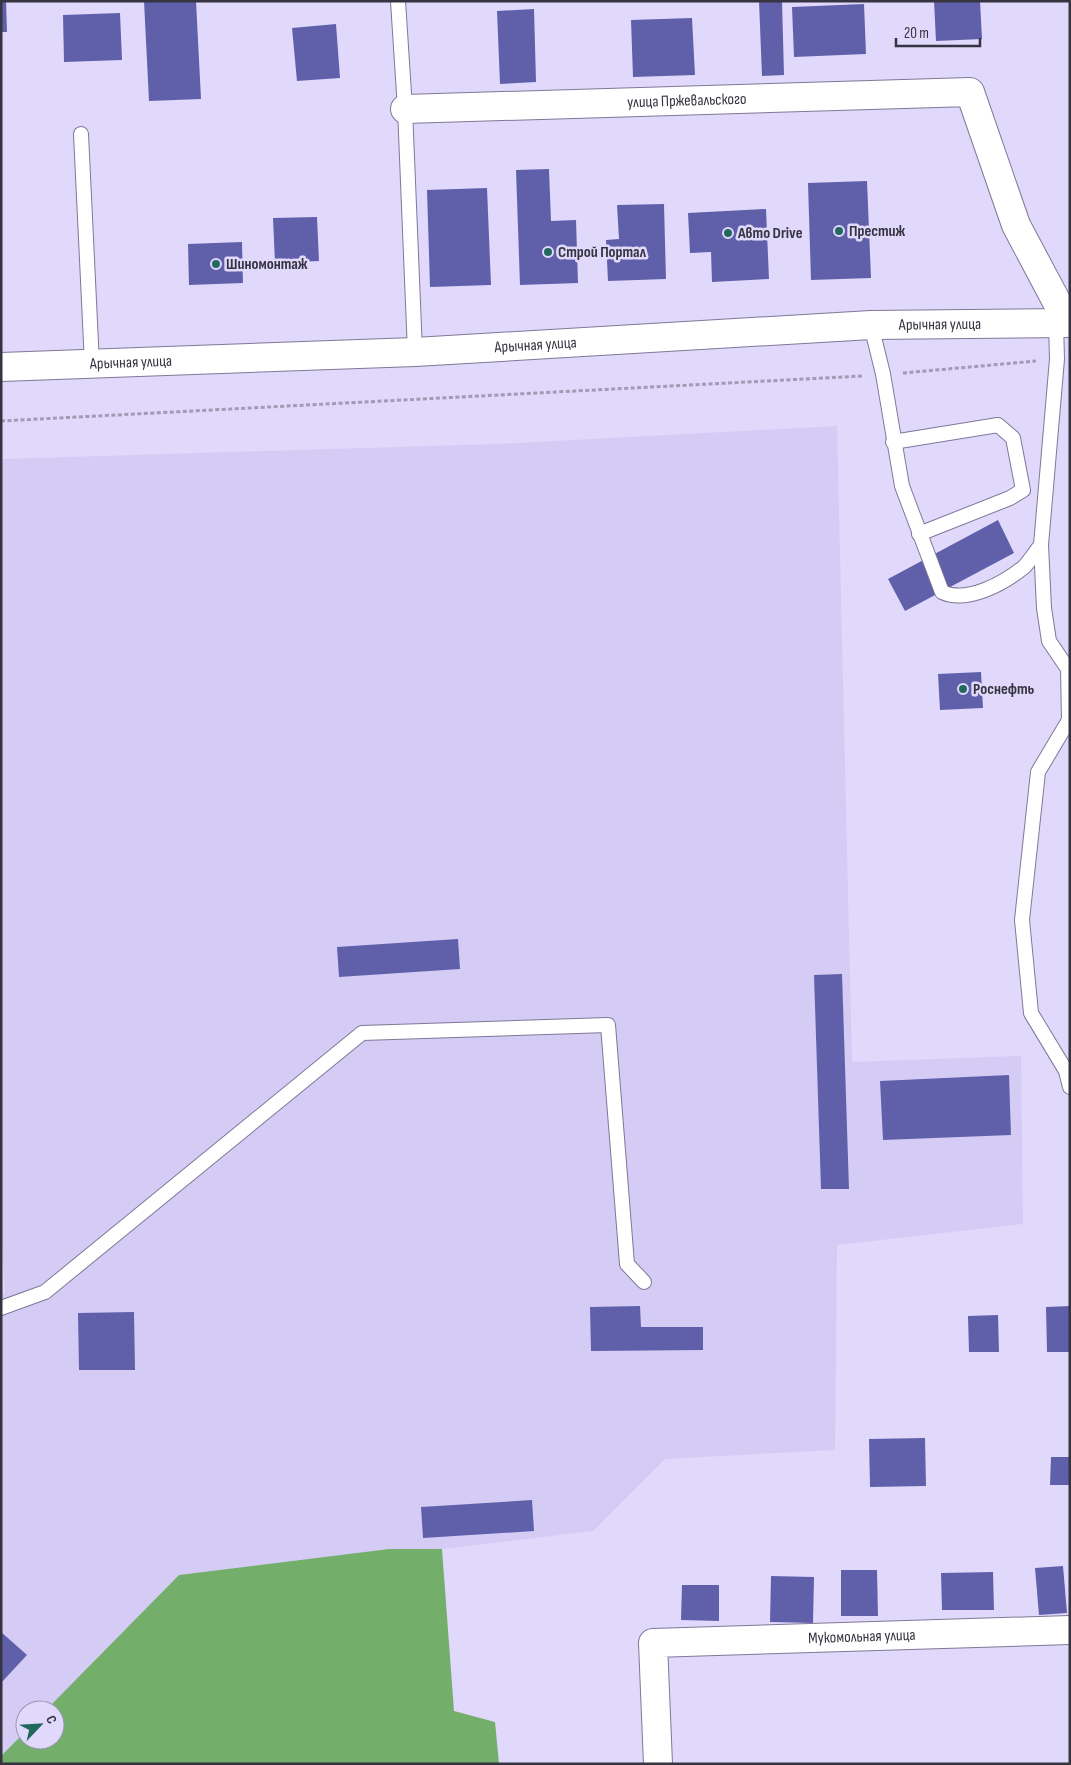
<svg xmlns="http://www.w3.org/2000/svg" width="1071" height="1765" font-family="'Sofia Sans Condensed',sans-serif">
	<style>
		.built { fill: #d4ccf5 }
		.forest { fill: #73ae6a }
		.building { fill: #6060aa }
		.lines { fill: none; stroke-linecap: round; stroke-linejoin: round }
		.lane-casing { stroke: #7f7897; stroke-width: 16 }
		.street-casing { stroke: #7f7897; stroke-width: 30 }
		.secondary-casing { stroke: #7f7897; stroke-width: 30 }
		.path { stroke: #a19bb6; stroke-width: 3; stroke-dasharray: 4 2.5; stroke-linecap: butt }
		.lane { stroke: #fff; stroke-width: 14 }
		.street { stroke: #fff; stroke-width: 28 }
		.secondary { stroke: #fff; stroke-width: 28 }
		.poi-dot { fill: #21695e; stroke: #e0d9fc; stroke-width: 2 }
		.labels { text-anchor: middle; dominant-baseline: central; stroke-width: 5; stroke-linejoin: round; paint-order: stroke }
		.street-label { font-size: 16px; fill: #373441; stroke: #e0d9fc }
		.poi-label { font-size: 16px; font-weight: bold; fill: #373441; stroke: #e0d9fc; text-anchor: start }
	</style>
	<rect width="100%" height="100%" fill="#e0d9fc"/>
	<polygon class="built" points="837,426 852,1062 1021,1056 1023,1224 837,1245 835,1450 665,1459 593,1531 442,1549 389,1549 179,1575 46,1710 25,1710 25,1732 1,1756 1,1293 5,1293 1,1227 1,459 497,444"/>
	<polygon class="forest" points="389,1549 442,1549 454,1711 495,1722 499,1764 1,1764 1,1756 25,1732 25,1740 55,1740 55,1710 46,1710 179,1575"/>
	<g class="building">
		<polygon points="1,1 6,1 7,32 1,32"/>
		<polygon points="144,1 196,1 201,99 149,101"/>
		<polygon points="759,1 782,1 784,75 762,76"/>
		<polygon points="934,1 980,1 982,39 936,41"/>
		<polygon points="864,4 866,54 794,57 792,7"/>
		<polygon points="534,9 536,82 500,84 497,11"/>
		<polygon points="120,13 122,60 64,62 63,15"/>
		<polygon points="692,18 695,75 633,77 631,20"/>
		<polygon points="336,24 340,78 297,81 292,28"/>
		<polygon points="549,169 551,221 576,220 578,283 520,285 516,170"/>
		<polygon points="867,181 871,278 811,280 808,183"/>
		<polygon points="487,188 491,285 430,287 427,190"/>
		<polygon points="664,204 666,279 608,281 606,240 619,239 617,205"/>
		<polygon points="766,209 769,279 712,282 711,252 690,253 688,213"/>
		<polygon points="317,217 319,261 275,263 273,218"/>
		<polygon points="242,242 243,283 189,285 188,244"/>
		<polygon points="998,520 1014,553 905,611 888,579"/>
		<polygon points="981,672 983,708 940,710 938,674"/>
		<polygon points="458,939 460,969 339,977 337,947"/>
		<polygon points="842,974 849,1189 821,1189 814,975"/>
		<polygon points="1009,1075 1011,1135 883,1140 880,1081"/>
		<polygon points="640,1306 641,1327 703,1327 703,1350 591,1351 590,1307"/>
		<polygon points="1070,1306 1070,1352 1047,1352 1046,1307"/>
		<polygon points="134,1312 135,1370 79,1370 78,1313"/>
		<polygon points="998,1315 999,1352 969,1352 968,1316"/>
		<polygon points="925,1438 926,1486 870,1487 869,1439"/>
		<polygon points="1051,1457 1070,1457 1070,1485 1050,1485"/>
		<polygon points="532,1500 534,1531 423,1538 421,1507"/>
		<polygon points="1063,1566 1067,1613 1039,1615 1035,1568"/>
		<polygon points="841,1570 877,1570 878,1616 841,1616"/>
		<polygon points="993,1572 994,1610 942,1610 941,1573"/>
		<polygon points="771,1576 814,1577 813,1623 770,1622"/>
		<polygon points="682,1585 719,1585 719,1621 681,1620"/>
		<polygon points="1,1632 27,1655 1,1683"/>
	</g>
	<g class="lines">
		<defs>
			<g id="lane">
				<polyline points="398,1 405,109 415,352"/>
				<polyline points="81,134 92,364"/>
				<polyline points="1056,323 1057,359 1041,545 1044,608 1049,641 1068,669 1069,720 1038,772 1022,920 1031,1013 1066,1071 1070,1087"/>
				<path d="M871 325 883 374 902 486 942 592C967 604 1004 583 1024 567 1030 561 1035 552 1041 545"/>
				<polyline points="893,442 998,425 1013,438 1023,490 1010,498 919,534"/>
				<polyline points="1,1308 45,1292 362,1033 608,1025 627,1264 644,1282"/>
			</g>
			<g id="street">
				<path id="s1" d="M405 109 970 92 1016 225 1068 323"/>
				<path id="s2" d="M658 1764 653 1643 1070 1630"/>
			</g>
			<g id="secondary">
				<path id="s3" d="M1 367 415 352 871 325 1070 323"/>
			</g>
		</defs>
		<use href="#lane" class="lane-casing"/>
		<use href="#street" class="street-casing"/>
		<use href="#secondary" class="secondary-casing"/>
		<g class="path">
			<polyline points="903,373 1036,361"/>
			<polyline points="1,421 862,376"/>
		</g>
		<use href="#lane" class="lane"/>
		<use href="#street" class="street"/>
		<use href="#secondary" class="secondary"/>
	</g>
	<g class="poi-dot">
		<circle cx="839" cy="231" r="5"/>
		<circle cx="728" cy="233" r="5"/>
		<circle cx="548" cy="252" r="5"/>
		<circle cx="216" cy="264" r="5"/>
		<circle cx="963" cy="689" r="5"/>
	</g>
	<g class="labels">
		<g class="street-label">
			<text stroke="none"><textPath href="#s1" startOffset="282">улица Пржевальского</textPath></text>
			<text stroke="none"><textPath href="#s3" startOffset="940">Арычная улица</textPath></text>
			<text stroke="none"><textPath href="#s3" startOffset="535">Арычная улица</textPath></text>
			<text stroke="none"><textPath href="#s3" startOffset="130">Арычная улица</textPath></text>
			<text stroke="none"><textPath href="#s2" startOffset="330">Мукомольная улица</textPath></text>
		</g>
		<g class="poi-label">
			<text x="849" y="231">Престиж</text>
			<text x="738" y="233">Авто Drive</text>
			<text x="558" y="252">Строй Портал</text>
			<text x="226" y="264">Шиномонтаж</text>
			<text x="973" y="689">Роснефть</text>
		</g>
	</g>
	<rect width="1071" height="1765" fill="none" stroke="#373441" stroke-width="5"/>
	<g transform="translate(40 1725) rotate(65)"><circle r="24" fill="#e0d9fc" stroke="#9c97b1"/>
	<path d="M0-4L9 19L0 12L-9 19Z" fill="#21695e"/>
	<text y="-8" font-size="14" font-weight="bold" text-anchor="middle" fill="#373441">С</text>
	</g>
	<path d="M896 38v8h84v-8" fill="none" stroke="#373441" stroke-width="2.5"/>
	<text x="904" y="38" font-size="15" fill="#373441" stroke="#e0d9fc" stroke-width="4" paint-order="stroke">20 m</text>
</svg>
